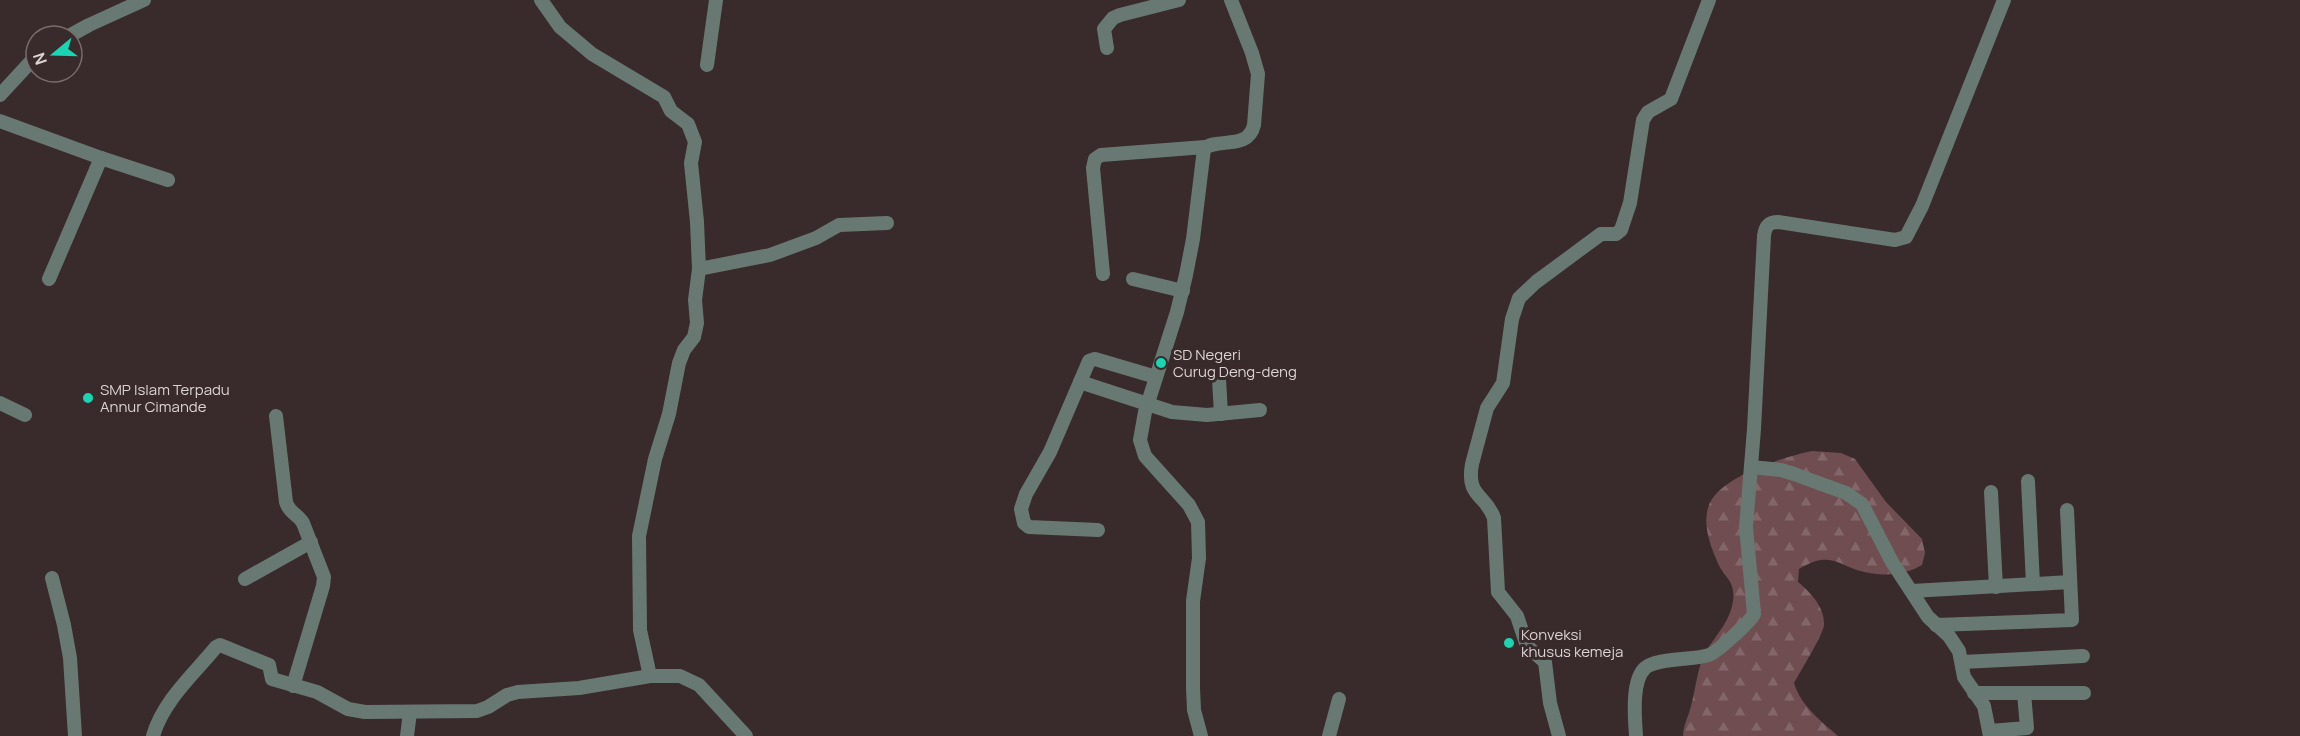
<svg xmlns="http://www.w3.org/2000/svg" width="2300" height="736" font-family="Manrope,sans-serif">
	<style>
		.forest { fill: url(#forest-firs) }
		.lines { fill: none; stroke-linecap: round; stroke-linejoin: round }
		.minor { stroke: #687974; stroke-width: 14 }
		.poi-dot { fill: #1ad5b2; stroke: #392a2c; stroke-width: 2 }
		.labels { text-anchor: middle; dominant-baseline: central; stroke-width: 6; stroke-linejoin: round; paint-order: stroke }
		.poi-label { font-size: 15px; fill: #dcd2d2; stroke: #392a2c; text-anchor: start }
	</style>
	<defs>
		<pattern id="forest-firs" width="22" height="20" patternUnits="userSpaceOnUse" patternTransform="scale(1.5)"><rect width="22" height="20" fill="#6f4d51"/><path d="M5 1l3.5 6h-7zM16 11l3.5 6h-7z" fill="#836669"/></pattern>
	</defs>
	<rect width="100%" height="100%" fill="#392a2c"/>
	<path class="forest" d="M1812 451 1841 453 1855 459 1886 502 1922 539 1925 553 1922 565C1903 576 1879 577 1857 570 1845 566 1834 558 1821 560 1813 561 1806 565 1799 569L1798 582C1810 592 1825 607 1824 625 1823 635 1800 672 1794 683 1801 706 1821 721 1838 736H1683C1684 723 1688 718 1691 706 1696 688 1697 669 1705 653 1715 636 1730 622 1733 601 1736 580 1723 577 1717 561 1710 545 1703 525 1708 508 1716 477 1784 457 1812 451Z"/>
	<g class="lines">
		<g class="minor">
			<polyline points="541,0 560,27 592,54 664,97 671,111 688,124 695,142 691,163 697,222 699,269 695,300 697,323 694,337 684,350 679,363 669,414 655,459 639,536 640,630 650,676"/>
			<polyline points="69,36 89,25 144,0"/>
			<polyline points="1107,48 1104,29 1113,18 1120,15 1179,0"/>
			<polyline points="707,65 716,0"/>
			<polyline points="0,95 36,56"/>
			<polyline points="0,121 101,158 168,180"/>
			<polyline points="699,269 770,255 816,238 839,225 887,223"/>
			<polyline points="1103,274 1093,168 1095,159 1101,155 1205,147"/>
			<polyline points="49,279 101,158"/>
			<polyline points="1133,279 1183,291"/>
			<polyline points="1219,379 1221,414"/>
			<polyline points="1080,382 1172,412 1207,415 1260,410"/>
			<polyline points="0,403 25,415"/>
			<path d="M276 416 286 502C289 513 298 514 303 523L324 577 323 586 293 686"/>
			<polyline points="1751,467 1781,470 1794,474 1846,493 1862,504 1892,562 1928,617 1949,636 1959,651 1964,677 1984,706 1990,736"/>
			<polyline points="2028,481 2033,584"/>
			<polyline points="1991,492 1996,587"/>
			<polyline points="1098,530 1029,527 1024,523 1021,509 1026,494 1050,452 1089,361 1095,359 1156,377"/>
			<polyline points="52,578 64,625 70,658 75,736"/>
			<polyline points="245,579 311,542"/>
			<polyline points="1912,591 2070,582"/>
			<polyline points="1936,625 2072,620 2067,510"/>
			<polyline points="1962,662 2083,656"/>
			<polyline points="1974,693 2084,693"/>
			<polyline points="1990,731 2027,728 2024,693"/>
			<path d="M153 736C163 701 193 675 216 647L220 645 269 665 272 679 317 692 348 709 365 712 477 711 488 707 507 695 518 692 579 688 650 676H680L699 685 746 736"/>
			<polyline points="407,736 410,712"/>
			<path d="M1201 736 1194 710 1193 688V601L1199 558 1198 522 1189 505 1145 456 1140 440 1145 412 1177 312 1186 275 1193 239 1204 149C1217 137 1248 151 1254 125L1258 74 1252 53 1231 0"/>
			<polyline points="1329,736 1339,699"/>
			<path d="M1559 736 1550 703 1545 662 1527 646 1517 616 1498 592 1494 518C1486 494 1466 498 1472 464L1487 408 1503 383 1512 319 1519 298 1536 282 1601 234H1616L1621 230 1630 203 1643 120 1648 112 1671 99 1709 0"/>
			<path d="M1636 736C1635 719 1631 681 1645 668 1655 658 1695 660 1709 655 1717 652 1750 622 1754 614L1746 527 1754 429 1764 236C1765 227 1768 222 1778 222L1895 240 1906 237 1922 206 2004 0"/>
		</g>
	</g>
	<g class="poi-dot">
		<circle cx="1161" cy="363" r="6"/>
		<circle cx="88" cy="398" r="6"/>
		<circle cx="1509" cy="643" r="6"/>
	</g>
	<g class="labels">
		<g class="poi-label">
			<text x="1173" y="354">SD Negeri<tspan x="1173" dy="17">Curug Deng-deng</tspan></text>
			<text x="100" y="389">SMP Islam Terpadu<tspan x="100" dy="17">Annur Cimande</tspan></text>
			<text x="1521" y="634">Konveksi<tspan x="1521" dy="17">khusus kemeja</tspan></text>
		</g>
	</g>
	<g transform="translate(54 54) rotate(251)"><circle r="28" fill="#392a2c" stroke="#7a6d6e" stroke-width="1.5"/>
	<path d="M0-4.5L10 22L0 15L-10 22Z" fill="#1ad5b2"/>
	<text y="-9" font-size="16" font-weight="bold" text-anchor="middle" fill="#dcd2d2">N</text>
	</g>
</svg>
